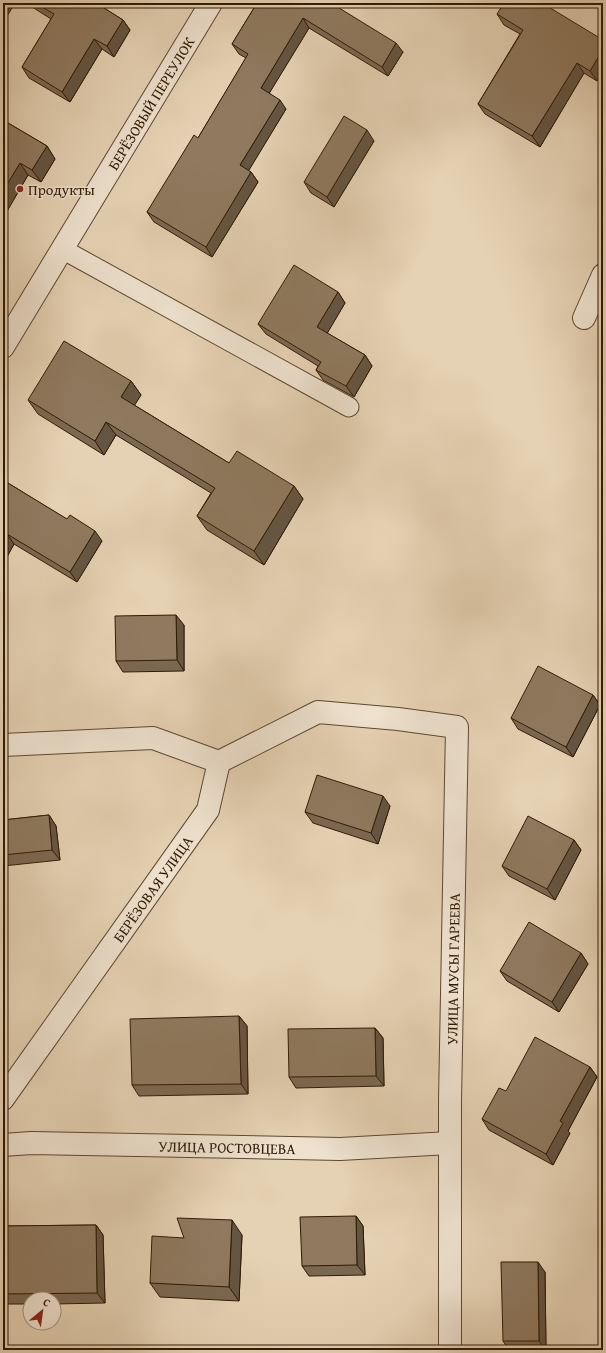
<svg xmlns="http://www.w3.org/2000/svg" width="606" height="1353" font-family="'Gentium Book Plus',serif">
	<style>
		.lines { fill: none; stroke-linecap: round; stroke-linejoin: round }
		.lane-casing { stroke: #5e4830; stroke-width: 21 }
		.street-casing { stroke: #5e4830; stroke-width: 24 }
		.lane { stroke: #eee1ce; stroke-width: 19 }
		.street { stroke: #eee1ce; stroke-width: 22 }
		.wall { fill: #7b6852; stroke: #311a04 }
		.shaded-wall { fill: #645542; stroke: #311a04 }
		.building { fill: #8f795f; stroke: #311a04 }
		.poi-dot { fill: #8f2418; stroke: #eee1ce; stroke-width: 1.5 }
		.labels { text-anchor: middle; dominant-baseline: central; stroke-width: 3; stroke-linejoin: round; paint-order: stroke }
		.street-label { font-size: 15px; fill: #311a04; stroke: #eee1ce }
		.poi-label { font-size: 15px; fill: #311a04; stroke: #eee1ce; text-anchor: start }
	</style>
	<rect width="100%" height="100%" fill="#e5d1b3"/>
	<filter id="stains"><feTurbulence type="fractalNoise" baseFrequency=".005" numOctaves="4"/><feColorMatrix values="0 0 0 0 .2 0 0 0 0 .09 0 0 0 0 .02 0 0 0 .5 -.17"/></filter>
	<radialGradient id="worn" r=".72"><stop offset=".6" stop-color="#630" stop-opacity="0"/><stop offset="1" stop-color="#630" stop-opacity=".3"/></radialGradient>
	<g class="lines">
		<defs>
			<polyline id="lane" points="62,249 349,407"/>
			<g id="street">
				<polyline points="584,318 603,275"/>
				<path id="s1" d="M3 347 211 3"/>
				<polyline points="3,745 153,738 219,762"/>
				<polyline points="219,762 318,712 398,719 457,727 450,1101 450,1350"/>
				<path id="s2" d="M3 1099 208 810 219 762"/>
				<path id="s3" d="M3 1145 31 1143 340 1149 450 1143"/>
			</g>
		</defs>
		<use href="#lane" class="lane-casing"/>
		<use href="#street" class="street-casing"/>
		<use href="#lane" class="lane"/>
		<use href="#street" class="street"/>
	</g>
	<g class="wall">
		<polygon points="26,3 96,3 123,20 130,30 114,57 102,49 70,102 29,78 22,67 51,19"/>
		<polygon points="257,3 403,52 388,76 309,28 269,93 286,109 248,171 251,172 258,182 212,257 154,222 147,212 198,138 246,58 239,54 232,44"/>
		<polygon points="497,14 603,40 597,81 584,73 540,147 485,114 478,104 520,34 504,25"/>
		<polygon points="3,120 47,146 55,159 41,182 28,175 3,218"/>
		<polygon points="374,141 334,207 311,193 304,182"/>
		<polygon points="338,292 345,303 327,333 365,355 372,366 354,397 323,380 316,370 318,366 266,334 258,324"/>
		<polygon points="131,381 141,395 134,405 229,463 294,486 303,499 264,565 207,530 197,516 211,493 116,435 104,455 38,414 28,400"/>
		<polygon points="3,480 102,541 77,582 14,544 3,564"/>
		<polygon points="184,625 184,671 123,672 116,661"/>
		<polygon points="593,695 600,705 573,757 518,729 511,718"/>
		<polygon points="390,806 378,844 313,823 305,812"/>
		<polygon points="49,815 56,826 60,860 3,866 3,820"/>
		<polygon points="574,840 581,850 555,900 509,876 502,866"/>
		<polygon points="581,953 588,964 559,1012 507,981 500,971"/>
		<polygon points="239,1016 247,1026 248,1094 139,1096 132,1085"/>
		<polygon points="375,1028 383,1038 384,1086 296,1088 289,1077"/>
		<polygon points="590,1067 597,1077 568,1131 570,1133 553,1165 489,1130 482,1119"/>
		<polygon points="356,1216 363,1226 365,1275 309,1276 302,1266"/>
		<polygon points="96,1225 103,1235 105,1303 54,1304 54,1299 30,1299 30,1304 3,1304 3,1226"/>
		<polygon points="242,1235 239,1301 160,1297 150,1283 184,1238"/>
		<polygon points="545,1272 546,1350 509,1350 503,1341"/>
	</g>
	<g class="shaded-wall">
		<polygon points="3,3 15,3 3,23"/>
		<polygon points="303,18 309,28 267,97 261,88"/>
		<polygon points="123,20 130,30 114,57 107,46"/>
		<polygon points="94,39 102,49 70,102 62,92"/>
		<polygon points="396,43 403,52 388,76 382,67"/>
		<polygon points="603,49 603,71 597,81 590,71"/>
		<polygon points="577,63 584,73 540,147 532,136"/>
		<polygon points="280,100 286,109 246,175 240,165"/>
		<polygon points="367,130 374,141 334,207 327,197"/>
		<polygon points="47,146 55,159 41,182 32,170"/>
		<polygon points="20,163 28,175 3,218 3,191"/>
		<polygon points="251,172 258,182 212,257 206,247"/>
		<polygon points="338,292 345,303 325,337 317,327"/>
		<polygon points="365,355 372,366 354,397 346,386"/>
		<polygon points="131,381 141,395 131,411 121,397"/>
		<polygon points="106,422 116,435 104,455 95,441"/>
		<polygon points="294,486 303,499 264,565 254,551"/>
		<polygon points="95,531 102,541 77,582 70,572"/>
		<polygon points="7,534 14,544 3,564 3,541"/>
		<polygon points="176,615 184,625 184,671 177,660"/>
		<polygon points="593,695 600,705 573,757 566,747"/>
		<polygon points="383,796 390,806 378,844 371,833"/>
		<polygon points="49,815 56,826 60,860 52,850"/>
		<polygon points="574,840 581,850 555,900 547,889"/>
		<polygon points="581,953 588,964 559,1012 552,1002"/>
		<polygon points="239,1016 247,1026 248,1094 241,1084"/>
		<polygon points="375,1028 383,1038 384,1086 376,1076"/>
		<polygon points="590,1067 597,1077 568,1131 570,1133 553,1165 546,1154 560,1121"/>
		<polygon points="356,1216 363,1226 365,1275 357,1265"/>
		<polygon points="232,1220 242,1235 239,1301 229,1287"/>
		<polygon points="96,1225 103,1235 105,1303 97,1293"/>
		<polygon points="538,1262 545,1272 546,1350 539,1341"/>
	</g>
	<g class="building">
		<polygon points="35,3 96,3 123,20 107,46 94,39 62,92 22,67 54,14"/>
		<polygon points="257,3 331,3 396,43 382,67 303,18 261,88 280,100 240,165 251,172 206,247 147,212 194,135 198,138 248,54 232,44"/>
		<polygon points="504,3 542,3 603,40 603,49 590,71 577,63 532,136 478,104 523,30 497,14"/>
		<polygon points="344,116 367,130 327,197 304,182"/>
		<polygon points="3,120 47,146 32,170 20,163 3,191"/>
		<polygon points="294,265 338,292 317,327 365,355 346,386 316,370 321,362 258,324"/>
		<polygon points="64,341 131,381 121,397 229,463 237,451 294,486 254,551 197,516 215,488 106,422 95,441 28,400"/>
		<polygon points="3,480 67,519 70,515 95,531 70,572 7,534 3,541"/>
		<polygon points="176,615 177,660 116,661 115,616"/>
		<polygon points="538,666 593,695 566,747 511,718"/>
		<polygon points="317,775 383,796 371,833 305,812"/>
		<polygon points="49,815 52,850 3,855 3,820"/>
		<polygon points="528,816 574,840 547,889 502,866"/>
		<polygon points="529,922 581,953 552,1002 500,971"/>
		<polygon points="239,1016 241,1084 132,1085 130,1019"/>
		<polygon points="375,1028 376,1076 289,1077 288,1029"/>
		<polygon points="535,1037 590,1067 560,1121 563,1123 546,1154 482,1119 499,1088 506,1091"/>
		<polygon points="356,1216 357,1265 302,1266 300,1217"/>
		<polygon points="177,1218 232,1220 229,1287 150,1283 152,1236 184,1238"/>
		<polygon points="96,1225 97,1293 3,1294 3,1226"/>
		<polygon points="501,1262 538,1262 539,1341 503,1341"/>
	</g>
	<circle class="poi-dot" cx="20" cy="189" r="4"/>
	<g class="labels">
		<g class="street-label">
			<text stroke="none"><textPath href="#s1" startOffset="285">БЕРЁЗОВЫЙ ПЕРЕУЛОК</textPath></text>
			<text stroke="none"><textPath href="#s2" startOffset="258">БЕРЁЗОВАЯ УЛИЦА</textPath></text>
			<text transform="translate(453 969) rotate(-89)">УЛИЦА МУСЫ ГАРЕЕВА</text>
			<text stroke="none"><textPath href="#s3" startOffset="224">УЛИЦА РОСТОВЦЕВА</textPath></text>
		</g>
		<g class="poi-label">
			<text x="28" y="189">Продукты</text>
		</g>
	</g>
	<rect width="606" height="1353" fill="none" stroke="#e5d1b3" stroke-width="16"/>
	<rect x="4" y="4" width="598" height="1345" fill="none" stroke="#311a04" stroke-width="2"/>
	<rect x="8" y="8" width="590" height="1337" fill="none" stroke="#311a04"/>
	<g transform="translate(42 1311) rotate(29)"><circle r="19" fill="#eee1ce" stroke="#a2917d"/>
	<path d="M0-3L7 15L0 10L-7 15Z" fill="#8f2418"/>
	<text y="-6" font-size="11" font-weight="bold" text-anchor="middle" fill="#311a04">С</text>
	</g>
	<rect width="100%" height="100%" filter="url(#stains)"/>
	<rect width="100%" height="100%" fill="url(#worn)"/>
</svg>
